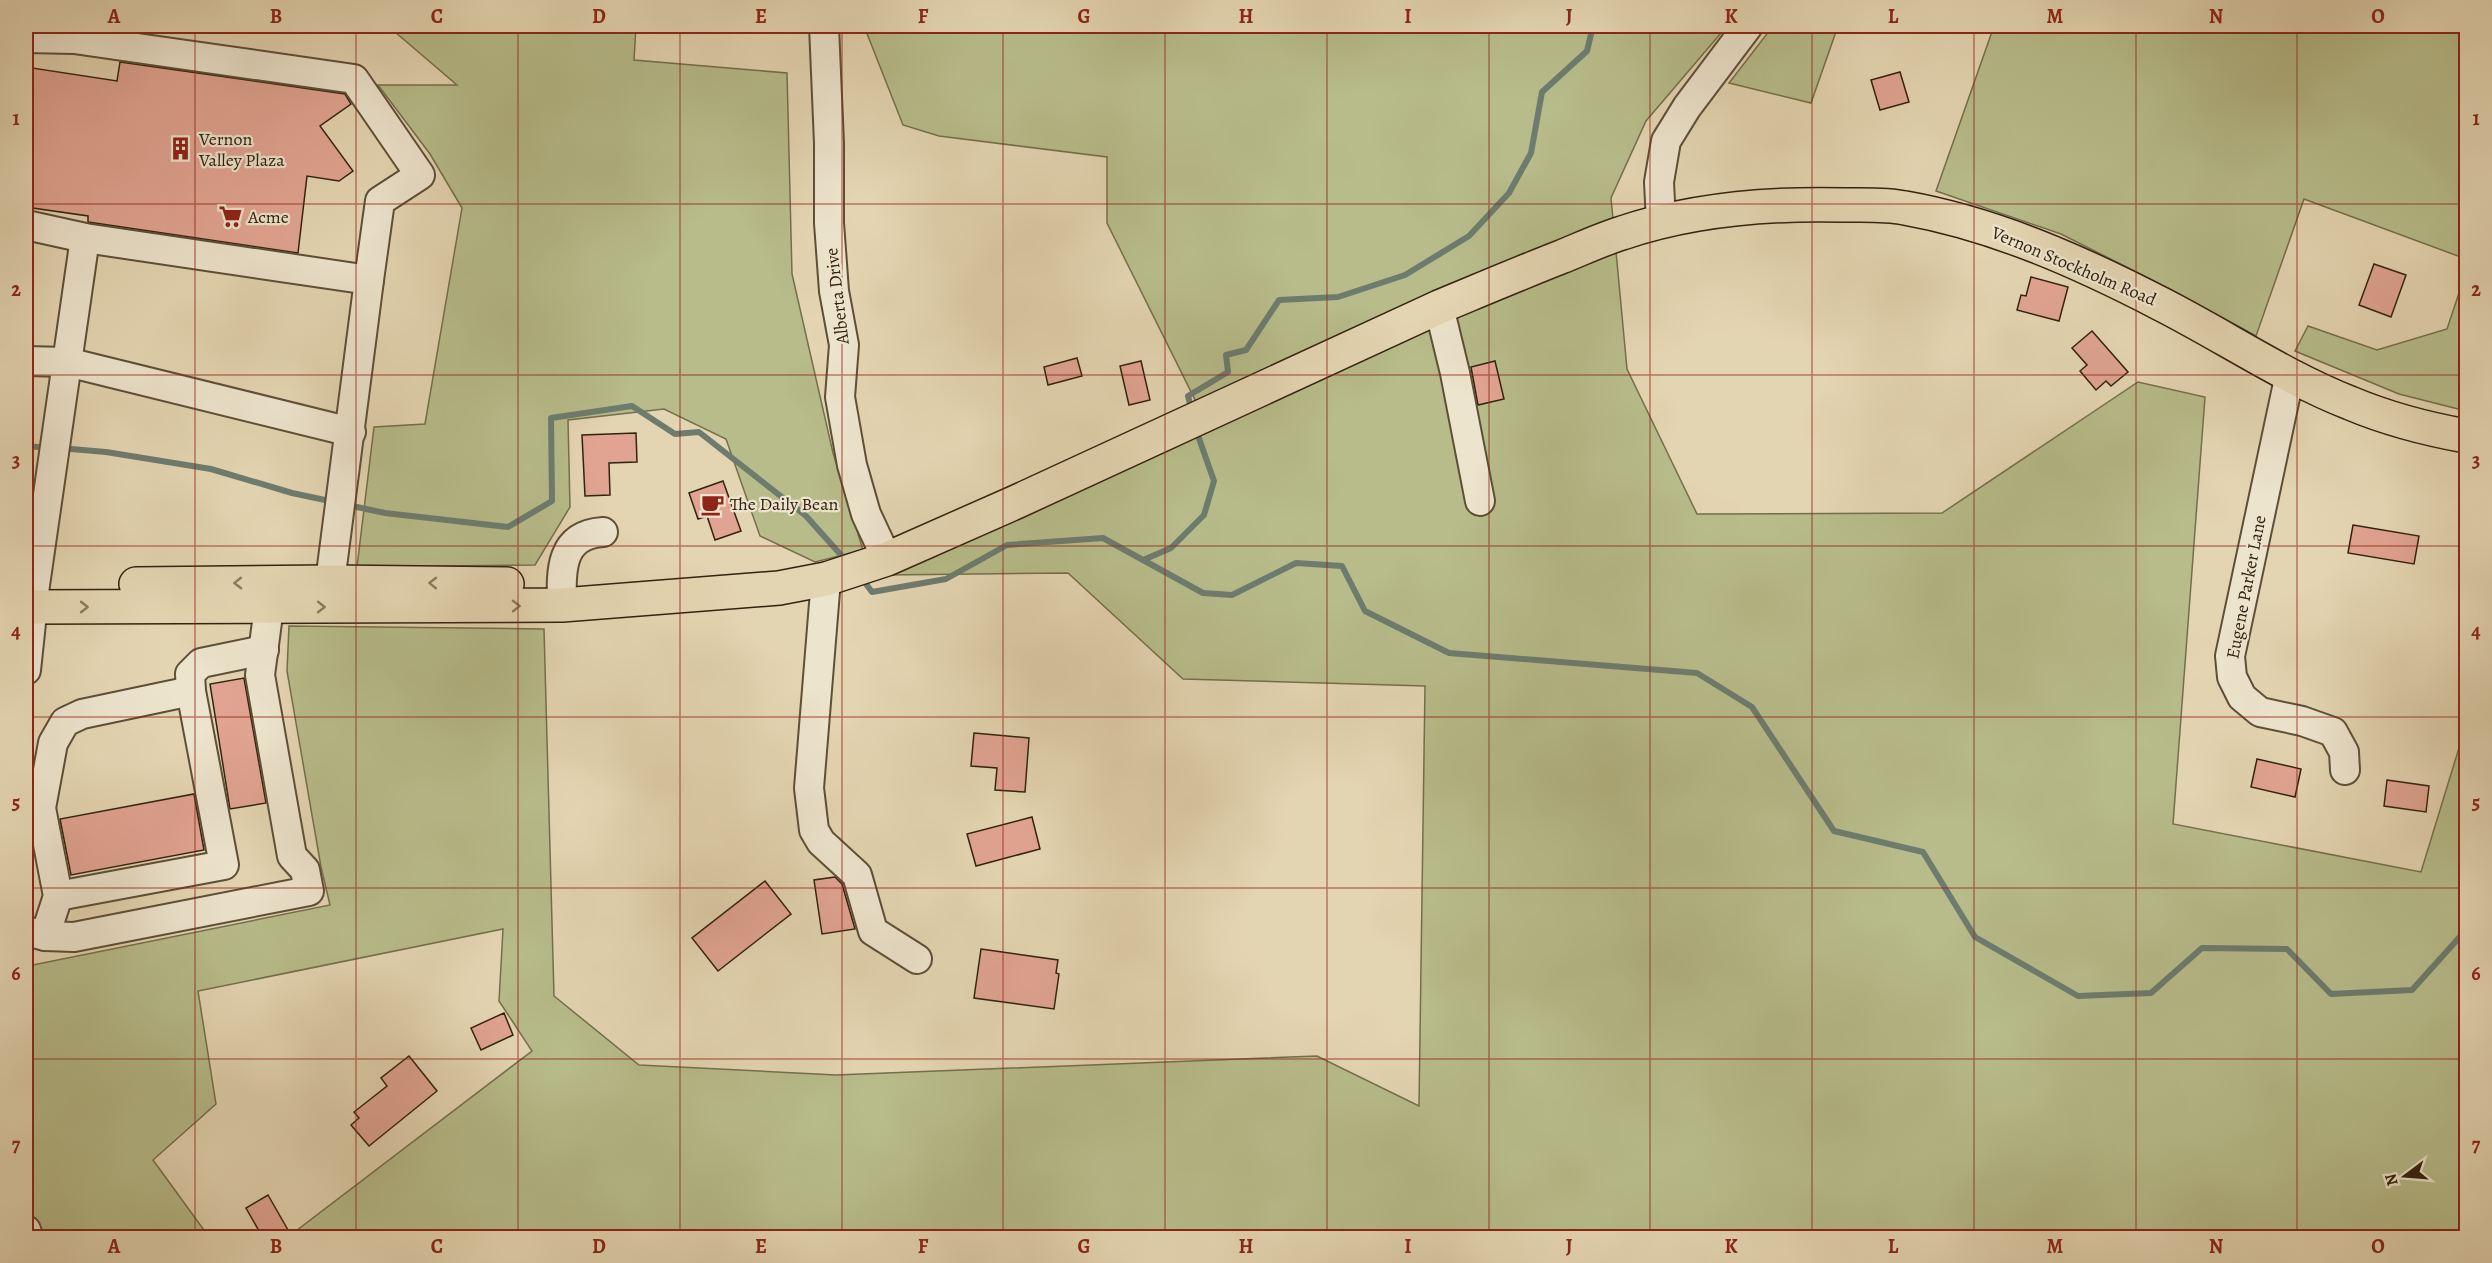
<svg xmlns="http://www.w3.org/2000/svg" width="2492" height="1263" font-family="Alegreya,serif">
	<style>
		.green { fill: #b7bc8a; stroke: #746f4c; stroke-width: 1.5 }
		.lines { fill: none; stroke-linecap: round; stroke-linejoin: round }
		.stream { stroke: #6d7c6f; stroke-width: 6 }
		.building { fill: #e1a492; stroke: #32220e; stroke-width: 1.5 }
		.minor-casing { stroke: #5e4f37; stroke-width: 32 }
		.major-casing { stroke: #32220e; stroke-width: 36 }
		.minor { stroke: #ede4cd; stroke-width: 28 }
		.major { stroke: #e4d5b2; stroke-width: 33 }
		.oneway { stroke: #8b7c60 }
		.grid { fill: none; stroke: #8f2418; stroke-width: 1.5; stroke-opacity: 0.55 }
		.labels { text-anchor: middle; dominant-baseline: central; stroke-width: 4.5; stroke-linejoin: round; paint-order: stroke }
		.poi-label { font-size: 18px; fill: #32220e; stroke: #ede4cd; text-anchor: start }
		.street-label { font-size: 18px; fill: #32220e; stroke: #ede4cd }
		.neatline { fill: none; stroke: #8f2418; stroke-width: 2 }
		.grid-label { font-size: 20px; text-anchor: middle; font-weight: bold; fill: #8f2418 }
	</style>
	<rect width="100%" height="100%" fill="#e4d5b2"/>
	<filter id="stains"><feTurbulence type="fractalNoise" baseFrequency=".00333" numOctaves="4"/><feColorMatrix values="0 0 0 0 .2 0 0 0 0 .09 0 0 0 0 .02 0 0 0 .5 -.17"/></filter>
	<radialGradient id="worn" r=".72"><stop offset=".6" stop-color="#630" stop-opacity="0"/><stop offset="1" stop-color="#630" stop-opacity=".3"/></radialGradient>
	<g class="green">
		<polygon points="388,26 636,26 634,60 787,73 792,274 833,453 863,550 815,562 760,536 726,439 664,409 568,420 570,507 535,565 357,567 374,427 425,424 462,208 430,154 378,85 457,85"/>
		<polygon points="864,26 1727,26 1646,121 1611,198 1627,369 1697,514 1942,513 2138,382 2205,397 2173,824 2421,872 2466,725 2466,1237 1119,1238 1105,1231 1055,1238 288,1237 532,1051 499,1001 503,929 198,991 216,1104 153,1160 209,1237 26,1238 26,960 33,965 330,905 321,867 287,671 289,626 544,629 554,996 639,1065 836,1075 1317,1056 1419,1106 1425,686 1183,679 1068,573 886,575 1210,430 1107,223 1107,157 939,136 903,125"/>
		<polygon points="1773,26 1838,26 1811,103 1729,83"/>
		<polygon points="1994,26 2466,26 2466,259 2304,199 2256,336 2172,290 2061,234 1936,191"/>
		<polygon points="2466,272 2466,411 2399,394 2295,351 2308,326 2377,350 2447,329"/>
	</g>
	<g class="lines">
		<g class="stream">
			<polyline points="1192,411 1188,396 1228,372 1226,355 1246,350 1279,300 1338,297 1405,275 1469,236 1509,193 1531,153 1542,92 1587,51 1593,26"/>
			<polyline points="26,446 38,447"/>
			<polyline points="71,449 106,452 211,469 292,493 325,500"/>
			<polyline points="357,507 385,513 508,527 552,501 551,418 632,406 675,434 699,432 806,516 841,555"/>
			<polyline points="1143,560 1171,548 1204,515 1214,481 1196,430"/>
			<polyline points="866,584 872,592 946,579 1007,545 1103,538 1203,593 1232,595 1296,563 1342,566 1365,611 1449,653 1697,673 1752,707 1834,831 1923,852 1975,937 2078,996 2151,993 2202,948 2287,949 2331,994 2412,990 2466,930"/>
		</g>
	</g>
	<g class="building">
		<polygon points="120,62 345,94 351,104 320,126 353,171 339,181 307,176 298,253 88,222 88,216 26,207 26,67 117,81"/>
		<polygon points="1900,72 1909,102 1880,110 1871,80"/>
		<polygon points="2374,264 2406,275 2391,317 2359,305"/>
		<polygon points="2031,277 2068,287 2059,321 2017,310 2021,295 2026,296"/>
		<polygon points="2092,331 2128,372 2111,386 2106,381 2096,390 2080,371 2087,365 2072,348"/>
		<polygon points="1077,358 1082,376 1048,385 1044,367"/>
		<polygon points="1141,361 1150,400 1129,405 1120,366"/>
		<polygon points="1495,361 1504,399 1478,405 1471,367"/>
		<polygon points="636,433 637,462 609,463 610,495 585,496 582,435"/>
		<polygon points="723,481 741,531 715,540 707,516 698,519 689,493"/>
		<polygon points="2353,525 2419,536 2414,564 2348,553"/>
		<polygon points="244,678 266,803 230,809 210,684"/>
		<polygon points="974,733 1029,738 1025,792 995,790 997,768 971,766"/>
		<polygon points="2257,759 2301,769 2295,797 2251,787"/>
		<polygon points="2387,780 2429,786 2426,812 2384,806"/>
		<polygon points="194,794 204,850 71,875 60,819"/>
		<polygon points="1032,817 1040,849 976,866 967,834"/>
		<polygon points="835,877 842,884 855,929 822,934 814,880"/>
		<polygon points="765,881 791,914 718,971 692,938"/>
		<polygon points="981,949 1058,960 1056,973 1059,974 1054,1009 974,998"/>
		<polygon points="504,1013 513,1035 481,1050 471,1028"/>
		<polygon points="409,1056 437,1091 369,1146 351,1125 359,1118 354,1112 387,1086 381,1078"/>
		<polygon points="268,1195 288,1230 274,1238 263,1238 246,1208"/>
	</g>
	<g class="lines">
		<defs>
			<g id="minor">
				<polyline points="824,26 829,143 829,223 834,291 844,345 840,397 852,465 866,514 887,559"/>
				<polyline points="26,38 74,39 354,79 420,175 380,201 369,280"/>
				<polyline points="1661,222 1659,182 1666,141 1687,107 1748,26"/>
				<polyline points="26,225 85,238 369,280 330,582"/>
				<polyline points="1439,307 1455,373 1480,501"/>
				<polyline points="26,361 67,362 351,432"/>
				<polyline points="2290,374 2230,656 2232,677 2242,697 2260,712 2302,721 2333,732 2344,752 2345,770"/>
				<polyline points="826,579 809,788 814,830 821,842 857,875 873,931 917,959"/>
				<path d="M562 605C561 570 560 535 603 532"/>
				<polyline points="26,670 35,585 85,238"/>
				<polyline points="58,896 224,865 191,691"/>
				<polyline points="26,931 45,936 74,937 309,891 305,870 292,856 260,675 269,607"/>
				<polyline points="45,936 58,896 41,808 53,743 65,722 82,714 191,691 190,674 201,663 264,650"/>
				<polyline points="26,1230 29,1238"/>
			</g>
			<g id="major">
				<polyline points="136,584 330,582 507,584"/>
				<path d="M26 607 562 605 779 588 826 579 887 559 1016 502 1439 307C1480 290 1520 273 1561 257 1581 249 1602 239 1622 233 1693 209 1771 203 1845 205 1864 205 1886 204 1905 208 1995 224 2080 262 2161 304 2224 336 2284 377 2350 403 2388 419 2427 429 2466 436"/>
			</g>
		</defs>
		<use href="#minor" class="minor-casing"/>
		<use href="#major" class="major-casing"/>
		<use href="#minor" class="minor"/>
		<use href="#major" class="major"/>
	</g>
	<defs><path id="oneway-chevron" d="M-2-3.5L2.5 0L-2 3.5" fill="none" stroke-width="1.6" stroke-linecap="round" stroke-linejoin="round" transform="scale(1.5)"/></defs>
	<g class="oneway">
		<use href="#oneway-chevron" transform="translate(238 583) rotate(179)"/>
		<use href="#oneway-chevron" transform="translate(433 583) rotate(-179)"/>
		<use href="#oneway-chevron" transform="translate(516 606) rotate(-1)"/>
		<use href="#oneway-chevron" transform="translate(84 607)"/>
		<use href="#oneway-chevron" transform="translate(321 607)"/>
	</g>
	<path class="grid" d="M195 26V1238M356 26V1238M518 26V1238M680 26V1238M842 26V1238M1003 26V1238M1165 26V1238M1327 26V1238M1489 26V1238M1650 26V1238M1812 26V1238M1974 26V1238M2136 26V1238M2297 26V1238M26 204H2466M26 375H2466M26 546H2466M26 717H2466M26 888H2466M26 1059H2466"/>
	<defs>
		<symbol id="building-bare" viewBox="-9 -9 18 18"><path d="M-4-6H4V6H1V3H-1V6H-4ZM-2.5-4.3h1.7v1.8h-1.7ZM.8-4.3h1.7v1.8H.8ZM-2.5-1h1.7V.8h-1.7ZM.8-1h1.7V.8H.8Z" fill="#8f2418" stroke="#ede4cd" stroke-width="2.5" paint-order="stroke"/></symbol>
		<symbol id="supermarket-bare" viewBox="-9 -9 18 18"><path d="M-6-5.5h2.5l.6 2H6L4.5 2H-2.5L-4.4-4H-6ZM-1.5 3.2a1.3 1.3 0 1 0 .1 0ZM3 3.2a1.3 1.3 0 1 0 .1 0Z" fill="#8f2418" stroke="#ede4cd" stroke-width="2.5" paint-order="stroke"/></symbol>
		<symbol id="cafe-bare" viewBox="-9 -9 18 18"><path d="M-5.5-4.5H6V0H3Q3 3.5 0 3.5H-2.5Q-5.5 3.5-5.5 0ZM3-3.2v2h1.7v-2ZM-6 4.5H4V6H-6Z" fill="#8f2418" stroke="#ede4cd" stroke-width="2.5" paint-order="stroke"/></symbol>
	</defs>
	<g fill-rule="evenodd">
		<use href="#building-bare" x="164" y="132" width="33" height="33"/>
		<use href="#supermarket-bare" x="214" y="200" width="33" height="33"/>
		<use href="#cafe-bare" x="696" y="488" width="33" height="33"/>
	</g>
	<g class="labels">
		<g class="poi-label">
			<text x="199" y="139">Vernon<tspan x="199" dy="21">Valley Plaza</tspan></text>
			<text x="248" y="217">Acme</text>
			<text x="730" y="504">The Daily Bean</text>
		</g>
		<g class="street-label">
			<text transform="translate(2074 266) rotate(23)">Vernon Stockholm Road</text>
			<text transform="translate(837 296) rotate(-97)">Alberta Drive</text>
			<text transform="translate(2246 587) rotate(-79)">Eugene Parker Lane</text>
		</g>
	</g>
	<rect width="2492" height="1263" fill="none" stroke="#e4d5b2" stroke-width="66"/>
	<g transform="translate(2405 1176) rotate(254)" stroke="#ede4cd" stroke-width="4.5" paint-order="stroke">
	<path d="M0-4.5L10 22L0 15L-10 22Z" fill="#32220e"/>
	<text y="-9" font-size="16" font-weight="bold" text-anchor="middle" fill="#32220e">N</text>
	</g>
	<rect x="33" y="33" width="2426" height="1197" class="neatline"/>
	<g class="grid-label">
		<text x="114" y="23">A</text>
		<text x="276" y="23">B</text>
		<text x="437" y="23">C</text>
		<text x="599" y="23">D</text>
		<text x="761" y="23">E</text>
		<text x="923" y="23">F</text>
		<text x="1084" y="23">G</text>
		<text x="1246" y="23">H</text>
		<text x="1408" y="23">I</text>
		<text x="1569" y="23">J</text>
		<text x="1731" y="23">K</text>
		<text x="1893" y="23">L</text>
		<text x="2055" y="23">M</text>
		<text x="2216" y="23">N</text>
		<text x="2378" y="23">O</text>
		<text x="16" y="125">1</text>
		<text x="2476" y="125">1</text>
		<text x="16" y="296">2</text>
		<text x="2476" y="296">2</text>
		<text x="16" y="467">3</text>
		<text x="2476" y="467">3</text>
		<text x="16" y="638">4</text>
		<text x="2476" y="638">4</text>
		<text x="16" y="809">5</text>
		<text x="2476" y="809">5</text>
		<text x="16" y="980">6</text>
		<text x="2476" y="980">6</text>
		<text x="16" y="1151">7</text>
		<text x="2476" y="1151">7</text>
		<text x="114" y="1253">A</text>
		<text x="276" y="1253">B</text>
		<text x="437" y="1253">C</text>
		<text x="599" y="1253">D</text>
		<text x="761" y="1253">E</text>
		<text x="923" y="1253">F</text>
		<text x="1084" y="1253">G</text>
		<text x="1246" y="1253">H</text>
		<text x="1408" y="1253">I</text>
		<text x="1569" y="1253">J</text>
		<text x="1731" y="1253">K</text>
		<text x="1893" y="1253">L</text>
		<text x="2055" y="1253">M</text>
		<text x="2216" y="1253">N</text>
		<text x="2378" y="1253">O</text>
	</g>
	<rect width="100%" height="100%" filter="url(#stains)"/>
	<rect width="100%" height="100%" fill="url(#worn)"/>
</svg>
